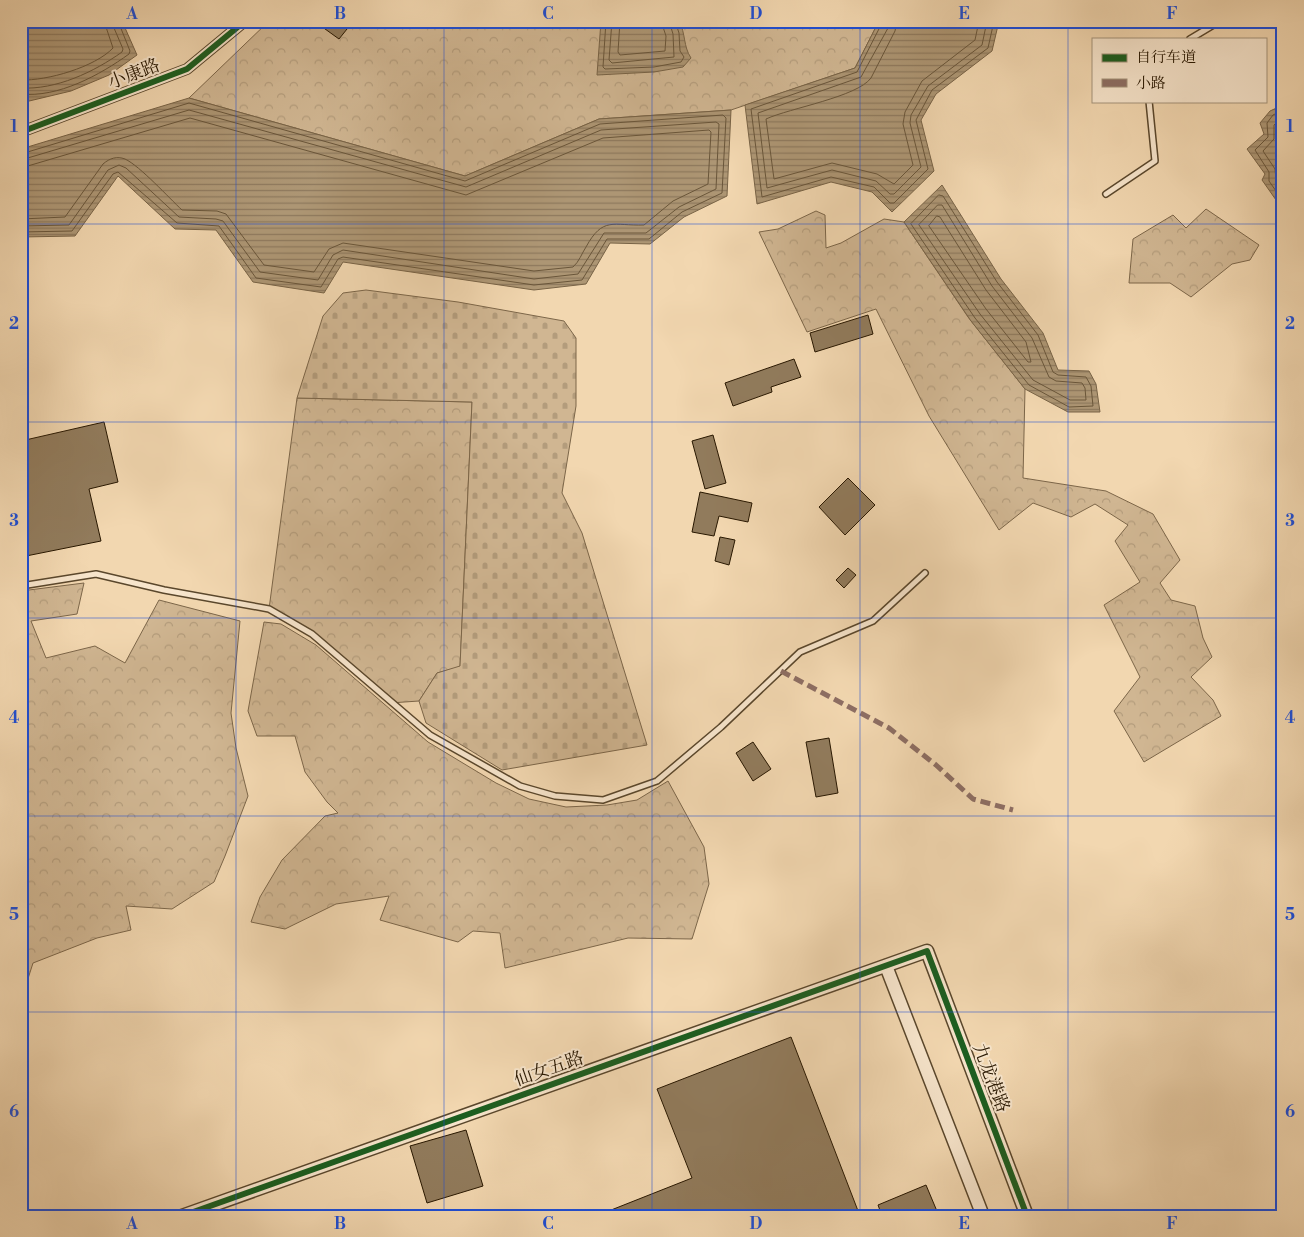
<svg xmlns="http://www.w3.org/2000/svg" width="1304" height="1237" font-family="'Libre Bodoni','Noto Serif SC',serif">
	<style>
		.forest { fill: url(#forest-crowns); stroke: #7c6649 }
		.cemetery { fill: url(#cemetery-stones); stroke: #7c6649 }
		.water { fill: url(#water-rules); stroke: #786346 }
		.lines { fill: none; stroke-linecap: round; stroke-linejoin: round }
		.shore { stroke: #6a563a; stroke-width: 1 }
		.building { fill: #917b5c; stroke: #281700 }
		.service-casing { stroke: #5a472c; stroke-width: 8 }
		.minor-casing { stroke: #5a472c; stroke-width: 12 }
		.tertiary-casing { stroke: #5a472c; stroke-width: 15 }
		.service { stroke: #f7e5cc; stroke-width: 5 }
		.minor { stroke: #f7e5cc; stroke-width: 10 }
		.tertiary { stroke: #f7e5cc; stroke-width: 12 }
		.quiet { stroke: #8d6e63; stroke-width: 5; stroke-dasharray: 10 5; stroke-linecap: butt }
		.cycleway-casing { stroke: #f7e5cc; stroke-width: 9 }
		.cycleway { stroke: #1b5e20; stroke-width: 6 }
		.grid { fill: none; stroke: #1d4ed8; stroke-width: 1; stroke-opacity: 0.55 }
		.labels { text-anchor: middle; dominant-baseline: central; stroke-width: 4; stroke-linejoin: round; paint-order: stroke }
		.street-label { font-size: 18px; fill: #281700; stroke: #f7e5cc }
		.neatline { fill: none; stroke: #1d4ed8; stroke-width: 2 }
		.grid-label { font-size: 16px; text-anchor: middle; font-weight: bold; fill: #1d4ed8 }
	</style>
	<defs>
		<pattern id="forest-crowns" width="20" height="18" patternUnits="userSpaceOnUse" patternTransform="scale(1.25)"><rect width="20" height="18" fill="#d0b692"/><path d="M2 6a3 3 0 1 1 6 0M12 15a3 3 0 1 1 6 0" fill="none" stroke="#b39c7c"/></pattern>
		<pattern id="cemetery-stones" width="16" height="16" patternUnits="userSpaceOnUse" patternTransform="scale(1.25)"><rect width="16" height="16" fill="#d0b692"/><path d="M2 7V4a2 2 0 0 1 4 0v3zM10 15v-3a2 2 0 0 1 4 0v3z" fill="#b39c7c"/></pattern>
		<pattern id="water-rules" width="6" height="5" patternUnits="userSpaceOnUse" patternTransform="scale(1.25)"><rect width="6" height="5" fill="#ad9674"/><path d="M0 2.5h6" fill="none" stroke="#8d795d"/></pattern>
	</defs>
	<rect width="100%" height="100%" fill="#f2d7b0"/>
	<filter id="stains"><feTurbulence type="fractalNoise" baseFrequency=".004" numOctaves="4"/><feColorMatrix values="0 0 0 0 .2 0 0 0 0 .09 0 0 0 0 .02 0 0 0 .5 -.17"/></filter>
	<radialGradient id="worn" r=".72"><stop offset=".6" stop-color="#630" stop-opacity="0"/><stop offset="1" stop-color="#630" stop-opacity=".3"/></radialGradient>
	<g class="forest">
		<polygon points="269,21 879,21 855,68 731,110 599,119 465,176 189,98"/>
		<polygon points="1206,209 1259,245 1250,260 1232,264 1191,297 1170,283 1129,283 1133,239 1173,215 1186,228"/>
		<polygon points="816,211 825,215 826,248 841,243 884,219 904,222 968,317 1025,389 1023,478 1106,491 1153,514 1180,560 1160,583 1171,600 1195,606 1203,638 1212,657 1191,677 1213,700 1221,716 1144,762 1114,711 1140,677 1104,605 1140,582 1115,541 1128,525 1095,504 1071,517 1033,503 999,530 929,416 876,309 807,332 759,232 778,229"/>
		<polygon points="297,398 472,402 460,667 437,673 419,701 390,703 312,634 269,609"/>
		<polygon points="84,583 77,614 31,621 46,658 95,646 125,663 159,600 240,621 231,713 236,748 248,796 225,856 214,882 172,909 126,906 131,930 97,938 33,963 25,988 21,991 21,591"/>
		<polygon points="264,622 281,624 316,645 428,742 496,783 529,799 566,807 607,805 637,800 668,781 704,847 709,884 692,939 628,938 505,968 500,933 473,931 458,942 380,920 389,896 336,904 285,929 251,922 260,897 282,860 325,816 338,813 327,802 305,772 295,736 257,736 248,711"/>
	</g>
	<polygon class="cemetery" points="366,290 458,302 564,321 576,338 576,406 562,493 582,533 647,745 502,770 426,723 419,701 437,673 460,666 472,402 297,398 323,316 343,293"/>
	<g class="water">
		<polygon points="21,21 122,21 137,55 109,75 71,91 25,102 21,95"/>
		<path d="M601 21H679C686 34 683 46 691 58L683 67 654 72 597 75Z"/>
		<polygon points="879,21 999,21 992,51 936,94 921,120 934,171 892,212 872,192 831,182 757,204 745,105 855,68"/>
		<polygon points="189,98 465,176 599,119 731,110 727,196 684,217 650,244 610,243 586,284 534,290 343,262 324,293 253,282 216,230 175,229 118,176 75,236 21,237 21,149"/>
		<polygon points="1283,105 1283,210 1262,180 1265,174 1247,149 1264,134 1260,123 1270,111"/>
		<polygon points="942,185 1001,279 1043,333 1058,370 1089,371 1096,384 1100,412 1068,412 1025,389 971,321 904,222"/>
	</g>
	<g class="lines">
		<g class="shore">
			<polyline points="606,21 603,67 605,69 654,67 681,62 684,57 680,51 679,33 675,21"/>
			<polyline points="612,21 609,60 612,63 674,57 673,34 669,21"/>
			<polyline points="620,21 618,52 620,55 665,51 666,36 661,21"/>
			<polyline points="883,21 857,72 751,109 762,197 831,177 874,187 890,203 894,203 928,169 916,120 932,90 988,48 994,21"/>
			<polyline points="890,21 888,28 861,77 758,113 767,188 832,170 876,181 890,194 894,194 921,167 910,123 911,115 928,86 982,45 987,21"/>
			<path d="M897 21 895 31 871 78C857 97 790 108 766 119L774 179 832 163 877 174 894 184 913 165 903 124 905 112 922 81 975 40 979 21"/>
			<path d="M21 80C47 81 95 67 113 48L104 21"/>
			<path d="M21 88C56 90 94 72 122 52L123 49 111 21"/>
			<path d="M21 94C58 98 100 75 129 54L130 51 118 21"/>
			<polyline points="1283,110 1273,115 1267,123 1268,137 1255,150 1269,172 1269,181 1283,201"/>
			<polyline points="1283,117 1274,125 1274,139 1263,151 1275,169 1276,180 1283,190"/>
			<polyline points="21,154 189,103 465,181 600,124 723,115 726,118 722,193 682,212 649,239 607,239 582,280 534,285 343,257 338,259 321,287 256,278 219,226 177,223 118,172 113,174 72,231 21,232"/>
			<polyline points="21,160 189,110 466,187 601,130 716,122 719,124 716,189 679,207 646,233 604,233 578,274 534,279 343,250 333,255 318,280 260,272 223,221 216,219 179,217 126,168 119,165 108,170 69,225 21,226"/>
			<path d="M21 168 190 118 466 195 603 138 709 130 711 132 708 184 673 201 644 225C613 226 603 216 586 247 582 253 579 262 573 267L534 271 343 243 329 249 314 272 264 265 226 214 217 211 182 210C169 198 140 166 125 159 117 156 110 158 103 164L65 217 21 219"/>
			<polygon points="939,195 943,196 997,282 1038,335 1053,372 1058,375 1086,377 1091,386 1093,406 1069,407 1029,385 975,318 911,224"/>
			<polygon points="938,205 942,205 992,286 1032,338 1049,377 1056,381 1082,383 1085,388 1086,400 1070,400 1033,380 980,314 919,225"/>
			<polygon points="937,216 940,217 986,290 1026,342 1031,362 1028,362 986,309 929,226"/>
		</g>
	</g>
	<g class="building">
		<polygon points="314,21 337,21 347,29 339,39"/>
		<polygon points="868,315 873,334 815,352 810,333"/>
		<polygon points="794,359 801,377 771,387 772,392 733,406 725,383"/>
		<polygon points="104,422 118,482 89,489 101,541 21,557 21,441"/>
		<polygon points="713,435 726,483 705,489 692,441"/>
		<polygon points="848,478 875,505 845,535 819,507"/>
		<polygon points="700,492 752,503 748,522 719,516 714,536 692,532"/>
		<polygon points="720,537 735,540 729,565 715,561"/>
		<polygon points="848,568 856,575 844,588 836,580"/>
		<polygon points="829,738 838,793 816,797 806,742"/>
		<polygon points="753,742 771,769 753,781 736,753"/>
		<polygon points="791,1037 860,1216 596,1216 692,1178 657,1089"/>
		<polygon points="466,1130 483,1186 427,1203 410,1146"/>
		<polygon points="926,1185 939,1216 882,1216 878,1205"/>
	</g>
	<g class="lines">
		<defs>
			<g id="service">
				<polyline points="1190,39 1220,21"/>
				<polyline points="1106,194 1155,161 1149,101"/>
				<polyline points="21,586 96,574 164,590 269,609 312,634 430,735 520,786 555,796 603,800 657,781 721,727 800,652 873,621 925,573"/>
			</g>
			<polyline id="minor" points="21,132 187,69 245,21"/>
			<g id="tertiary">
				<polyline points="886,966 983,1216"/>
				<polyline points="182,1216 927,951 1027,1216"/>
			</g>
		</defs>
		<use href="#service" class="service-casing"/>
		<use href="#minor" class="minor-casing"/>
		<use href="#tertiary" class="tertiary-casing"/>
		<use href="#service" class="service"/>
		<use href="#minor" class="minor"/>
		<use href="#tertiary" class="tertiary"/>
		<polyline class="quiet" points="781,671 889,728 936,765 973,799 1013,810"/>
		<defs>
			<g id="cycleway">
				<polyline points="21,132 187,69 245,21"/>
				<polyline points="182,1216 927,951 1027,1216"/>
			</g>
		</defs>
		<use href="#cycleway" class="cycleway-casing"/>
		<use href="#cycleway" class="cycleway"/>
	</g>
	<path class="grid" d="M236 21V1216M444 21V1216M652 21V1216M860 21V1216M1068 21V1216M21 224H1283M21 422H1283M21 618H1283M21 816H1283M21 1012H1283"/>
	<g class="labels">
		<g class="street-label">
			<text transform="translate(134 74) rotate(-21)">小康路</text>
			<text transform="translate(549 1069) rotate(-19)">仙女五路</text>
			<text transform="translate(991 1078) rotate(69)">九龙港路</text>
		</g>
	</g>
	<rect width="1304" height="1237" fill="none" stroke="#f2d7b0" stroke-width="55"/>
	<rect x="1092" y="38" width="175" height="65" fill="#f7e5cc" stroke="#a4937a"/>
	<rect x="1102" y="54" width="25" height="8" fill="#1b5e20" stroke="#a4937a"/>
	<text x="1136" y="62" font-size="15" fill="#281700">自行车道</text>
	<rect x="1102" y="79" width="25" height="8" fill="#8d6e63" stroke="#a4937a"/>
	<text x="1136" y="88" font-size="15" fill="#281700">小路</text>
	<rect x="28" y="28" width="1248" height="1182" class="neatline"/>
	<g class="grid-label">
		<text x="132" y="19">A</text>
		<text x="340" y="19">B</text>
		<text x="548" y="19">C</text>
		<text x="756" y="19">D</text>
		<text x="964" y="19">E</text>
		<text x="1172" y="19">F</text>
		<text x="14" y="132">1</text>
		<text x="1290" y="132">1</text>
		<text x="14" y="329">2</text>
		<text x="1290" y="329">2</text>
		<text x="14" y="526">3</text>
		<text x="1290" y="526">3</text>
		<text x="14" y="723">4</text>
		<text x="1290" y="723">4</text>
		<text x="14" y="920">5</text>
		<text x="1290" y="920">5</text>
		<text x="14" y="1117">6</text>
		<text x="1290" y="1117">6</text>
		<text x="132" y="1229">A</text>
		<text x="340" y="1229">B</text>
		<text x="548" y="1229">C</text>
		<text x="756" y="1229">D</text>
		<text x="964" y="1229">E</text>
		<text x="1172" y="1229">F</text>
	</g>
	<rect width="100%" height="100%" filter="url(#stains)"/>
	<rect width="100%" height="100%" fill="url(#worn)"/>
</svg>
